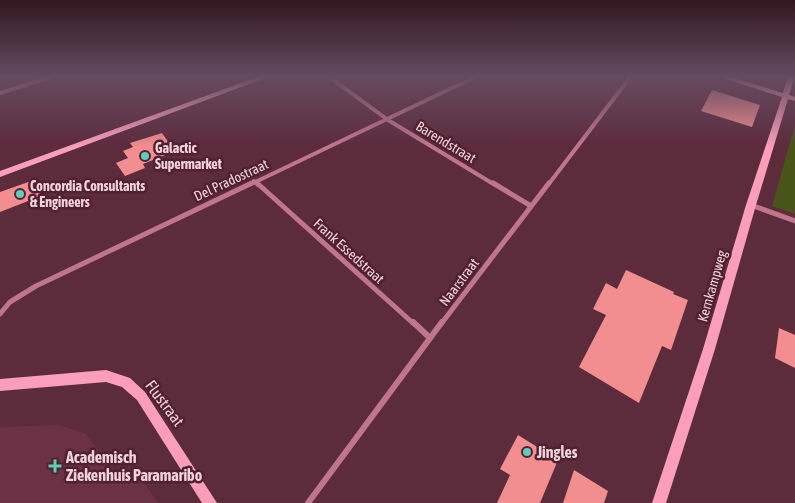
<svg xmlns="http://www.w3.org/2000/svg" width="795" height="503" font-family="'Asap Condensed',sans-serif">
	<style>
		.built { fill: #6b3246 }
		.green { fill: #495418 }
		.building { fill: #f28e8f }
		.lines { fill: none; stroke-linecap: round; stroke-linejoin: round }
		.street-far2 { stroke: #bf768d; stroke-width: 4 }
		.street-far1 { stroke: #bf768d; stroke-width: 5 }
		.street { stroke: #bf768d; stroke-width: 6 }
		.secondary { fill: #fa9ebb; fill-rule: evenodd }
		.poi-dot { fill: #5dceb9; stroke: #512132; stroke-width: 2 }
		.labels { text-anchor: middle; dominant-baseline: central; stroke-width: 5; stroke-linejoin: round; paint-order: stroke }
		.street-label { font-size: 14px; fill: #f2d2db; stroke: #512132 }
		.poi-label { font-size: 14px; font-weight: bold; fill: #f2d2db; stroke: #512132; text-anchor: start }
		.near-street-label { font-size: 16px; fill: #f2d2db; stroke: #512132 }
		.near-poi-label { font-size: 16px; font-weight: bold; fill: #f2d2db; stroke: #512132; text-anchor: start }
	</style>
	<rect width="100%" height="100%" fill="#5c2b3c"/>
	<polygon class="built" points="60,425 86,434 122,480 139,475 158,503 0,503 0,427"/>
	<polygon class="green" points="795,125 795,214 772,206"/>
	<g class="building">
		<polygon points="712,90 760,105 752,127 701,111"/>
		<polygon points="162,133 169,143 161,146 168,154 143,164 145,168 125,176 116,163 128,158 123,151 133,147 130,143"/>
		<polygon points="34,180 41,196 0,212 0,192"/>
		<polygon points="626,270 674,292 673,294 688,300 671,350 662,346 639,403 579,367 606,315 593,309 606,283 617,289"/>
		<polygon points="779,328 795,335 795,368 775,358"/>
		<polygon points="518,435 558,460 540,503 497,503 510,475 500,469"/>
		<polygon points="574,470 608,491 604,503 563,503"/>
	</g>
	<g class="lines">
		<g class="street-far2">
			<polyline points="328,76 388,120 495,185"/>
			<polyline points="0,93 54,76"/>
			<polyline points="254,181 258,185"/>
			<polyline points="249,185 477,76"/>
			<polyline points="548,185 631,76"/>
		</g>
		<g class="street-far1">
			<polyline points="257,183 414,324"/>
			<polyline points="493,183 531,206"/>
			<polyline points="751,205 795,221"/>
			<polyline points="0,314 10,302 36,286 252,183"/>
			<polyline points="441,324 549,183"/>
		</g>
		<g class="street">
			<polyline points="413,322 430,338"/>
			<polyline points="308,503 442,322"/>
		</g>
		<g class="secondary">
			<polygon points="260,76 271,76 0,177 0,171"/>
			<polygon points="716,76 728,76 783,93 788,76 795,76 789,95 795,97 795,101 788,99 756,205 715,349 666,503 652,503 703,349 746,205 782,97"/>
			<polygon points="106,370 130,378 145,392 217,503 202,503 137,400 122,387 106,382 0,391 0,379"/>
		</g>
	</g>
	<linearGradient id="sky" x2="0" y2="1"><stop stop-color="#331821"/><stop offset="0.52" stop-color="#664a61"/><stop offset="1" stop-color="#664a61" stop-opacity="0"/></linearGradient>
	<rect width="795" height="147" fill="url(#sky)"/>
	<g class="poi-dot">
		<circle cx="145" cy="156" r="5"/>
		<circle cx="20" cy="194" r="5"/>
		<circle cx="527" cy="452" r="5"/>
		<path d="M52.5 458.5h5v5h5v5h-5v5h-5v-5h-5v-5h5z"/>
	</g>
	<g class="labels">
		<g class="street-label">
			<text transform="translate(446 142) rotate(31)">Barendstraat</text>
			<text transform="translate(231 180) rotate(-25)">Del Pradostraat</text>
			<text transform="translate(349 251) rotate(42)">Frank Essedstraat</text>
			<text transform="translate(459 282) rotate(-53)">Naarstraat</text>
			<text transform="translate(712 286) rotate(-74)">Kernkampweg</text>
		</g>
		<g class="poi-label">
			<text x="155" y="148">Galactic<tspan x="155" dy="16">Supermarket</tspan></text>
			<text x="30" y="186">Concordia Consultants<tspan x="30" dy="16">&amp; Engineers</tspan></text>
		</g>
		<g class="near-street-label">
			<text transform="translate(165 403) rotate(53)">Flustraat</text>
		</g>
		<g class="near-poi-label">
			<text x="537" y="452">Jingles</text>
			<text x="66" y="457">Academisch<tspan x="66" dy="18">Ziekenhuis Paramaribo</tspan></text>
		</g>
	</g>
</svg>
